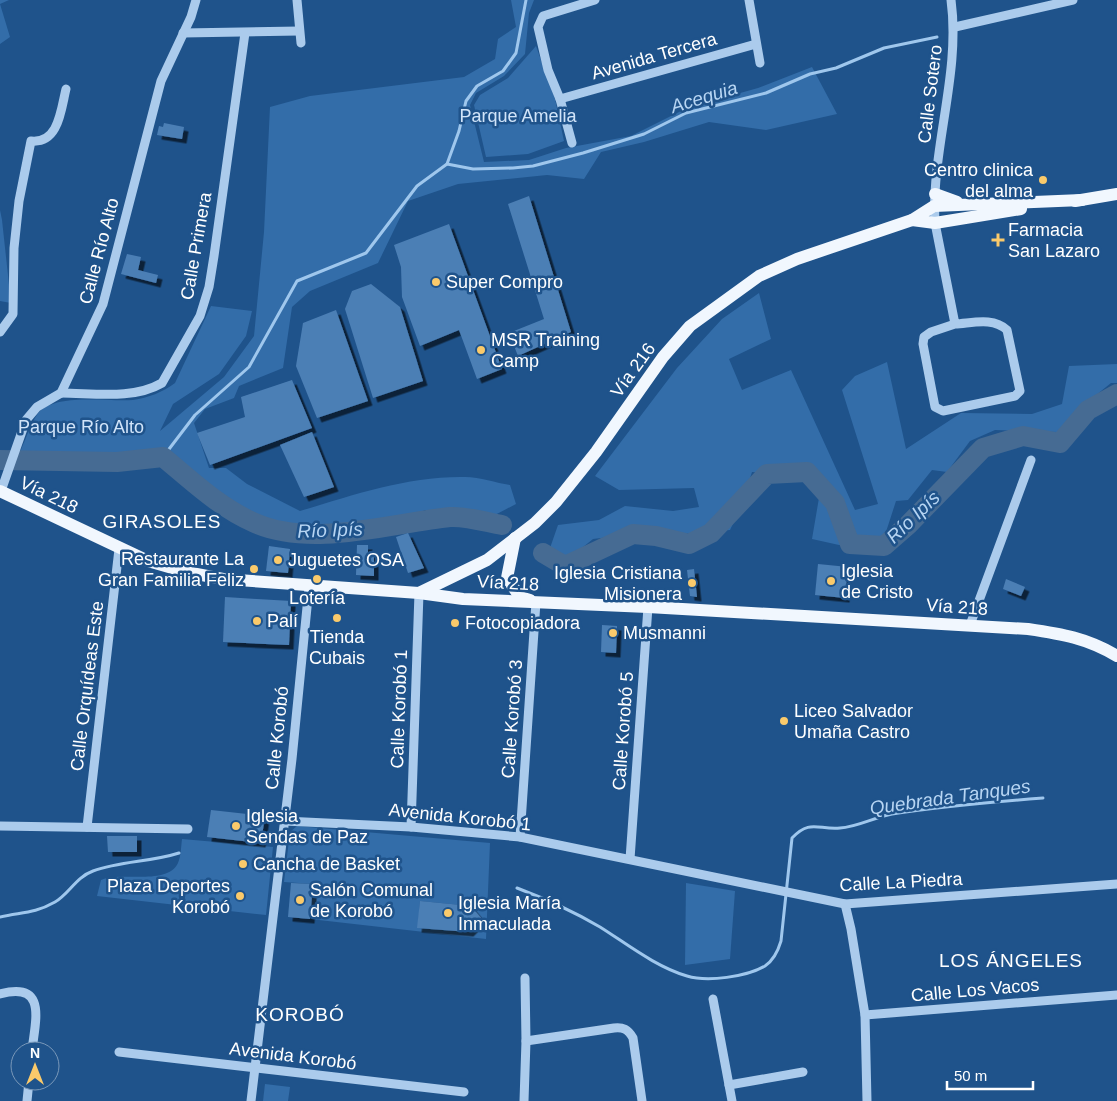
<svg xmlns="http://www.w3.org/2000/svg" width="1117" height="1101" font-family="Helvetica,sans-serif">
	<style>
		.green { fill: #336da9; fill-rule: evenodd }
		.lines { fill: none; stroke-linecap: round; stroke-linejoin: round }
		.stream { stroke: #9fc7ed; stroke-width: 3 }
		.river { stroke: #466b93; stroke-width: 20 }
		.building { fill: #4c7fb5; filter: url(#shadow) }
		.minor { stroke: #abcbec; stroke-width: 9 }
		.major { stroke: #f1f7fe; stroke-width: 12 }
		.poi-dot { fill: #faca6b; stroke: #1f538b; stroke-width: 2 }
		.labels { text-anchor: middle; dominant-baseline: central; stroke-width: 5; stroke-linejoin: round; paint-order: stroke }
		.street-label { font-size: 18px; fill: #fff; stroke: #1f538b }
		.park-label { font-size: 18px; fill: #d1e4f9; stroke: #1f538b }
		.poi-label { font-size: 18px; fill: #fff; stroke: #1f538b; text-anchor: start }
		.water-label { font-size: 19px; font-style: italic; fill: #b7d5f3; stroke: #1f538b }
		.neighbourhood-label { font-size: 19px; letter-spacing: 1px; fill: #fff; stroke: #1f538b }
	</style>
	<defs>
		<filter id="shadow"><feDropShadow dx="4.5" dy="4.5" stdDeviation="0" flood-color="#0009"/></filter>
	</defs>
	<rect width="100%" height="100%" fill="#1f538b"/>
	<g class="green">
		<polygon points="0,0 9,0 0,4 10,37 0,44"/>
		<path d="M511 0H534L529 13 525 54 504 76 476 93 470 105 484 162 529 160 566 148 631 136 687 108 758 88 812 67 837 114 766 130 709 122 644 142 601 152 584 179 547 175 458 184 408 201 378 263 310 291 292 307 283 368 239 386 234 398 205 409 194 423 209 468H226L247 484 300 511C353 495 408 476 465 477 480 477 496 483 510 485L516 504 491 517 465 511 425 510 388 528 299 534 256 524 220 504 194 477 158 462 128 467 51 463 18 467 23 455 19 454C24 444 32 420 39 412 58 393 108 402 133 400 148 398 163 392 175 383L211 306 252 311 246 336 219 374 173 404 160 431 224 377 254 336 264 232 270 107 310 96 464 77 495 59 498 39 516 27Z"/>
		<polygon points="536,46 555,99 564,141 528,154 486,157 474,105 480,95 508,78"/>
		<polygon points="0,210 2,220 11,303 0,301"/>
		<polygon points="759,293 771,339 729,359 742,390 791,370 855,510 878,504 842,390 855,376 887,362 906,449 961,413 1032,414 1062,404 1069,366 1117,364 1117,383 1111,383 1085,404 1083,431 1057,432 995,430 970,441 947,472 932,470 908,500 896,501 885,535 858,546 839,545 812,539 820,492 795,476 752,472 740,509 730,530 656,536 633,534 593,539 567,560 550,548 558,525 599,520 625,506 673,511 699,507 694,488 619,490 595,476 677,368 722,319"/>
		<path d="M297 826 490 843 486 939 310 919 313 884 284 882 290 832ZM420 901 471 906 482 919 469 932 418 928Z"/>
		<path d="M182 839 273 847 266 915 97 896 101 880C122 871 167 886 178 863 181 856 181 847 182 839Z"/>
		<polygon points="686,883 735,891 730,959 685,965"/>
		<polygon points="265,1084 290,1087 288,1101 263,1101"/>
	</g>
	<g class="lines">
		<g class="stream">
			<polyline points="447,164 473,169 513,168 533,166 583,153 644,134 686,113 766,93 810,74 836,68 884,48 937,37"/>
			<polyline points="163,457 195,415 249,367 297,281 366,253 417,186 447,164 459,131 466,101 477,86 503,71 516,53 526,0"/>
			<path d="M517 888C546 899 573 911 600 927 627 944 656 967 687 976 707 982 747 977 765 966 774 960 778 951 781 941L792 838C810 819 818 830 840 828 857 827 875 817 892 814 942 806 992 802 1043 798"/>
			<path d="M0 917C21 912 34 914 55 902 69 894 76 877 93 871 121 861 151 862 179 853"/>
		</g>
		<g class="river">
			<path d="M0 460 117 462 163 457C192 481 220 508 255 523 311 548 391 523 450 517 466 516 486 522 502 525"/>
			<polyline points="543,553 565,566 633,534 656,536 689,544 711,533 767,474 807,472 835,503 850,544 884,546 908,525 983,448 1023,436 1060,443 1088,410 1117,394"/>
		</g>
	</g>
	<g class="building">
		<polygon points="164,123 184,127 182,139 157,135 159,126 163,127"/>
		<polygon points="529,196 571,332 518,356 509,333 544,319 508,204"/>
		<polygon points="449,224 502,369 477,379 459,330 420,346 402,297 401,267 394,245"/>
		<polygon points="127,254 141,257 138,270 158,275 156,283 121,274"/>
		<polygon points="371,284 400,307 423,381 373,398 345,309 352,291"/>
		<polygon points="336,310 368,401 317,418 296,366 303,323"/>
		<polygon points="292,380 312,428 210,465 197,433 245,417 241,397"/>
		<polygon points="312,432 334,487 304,497 280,445"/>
		<polygon points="408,533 424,568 408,573 396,537"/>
		<polygon points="357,545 368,545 368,552 374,552 374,576 356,575"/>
		<polygon points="269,546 290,549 288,573 266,571"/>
		<polygon points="818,564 848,567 845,598 815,595"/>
		<polygon points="694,569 697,597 690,596 687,570"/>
		<polygon points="1006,579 1025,587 1021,596 1003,589"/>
		<polygon points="225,597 291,601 289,645 223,642"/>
		<polygon points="602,625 617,626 616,653 601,652"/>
		<polygon points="211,810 265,816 261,843 207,837"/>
		<polygon points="107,836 137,836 137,852 108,852"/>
		<polygon points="291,883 313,884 310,919 288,917"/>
		<polygon points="420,901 471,906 482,919 469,932 417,928"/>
	</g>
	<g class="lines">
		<g class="minor">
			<polyline points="297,0 301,43"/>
			<polyline points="749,0 760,63"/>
			<path d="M951 0C961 74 931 148 935 223L955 324C973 323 993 317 1007 330L1020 391 1015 396 943 411 935 407 923 344 924 337 931 332 955 324"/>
			<polyline points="955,27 1073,0"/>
			<polyline points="183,33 299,31"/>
			<polyline points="560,99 756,44"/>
			<polyline points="572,143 560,99 548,70 538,27 543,16 595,0"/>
			<path d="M0 332 13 314 14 248 19 201 31 141C59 144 61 109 66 89"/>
			<path d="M61 393C93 393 133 400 162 383L200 316 209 287 214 256 245 33"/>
			<polyline points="1,491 26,420 37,407 61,393 103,304 161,81 191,17 196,0"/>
			<polyline points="970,625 1031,460"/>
			<polyline points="284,821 411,827 520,837 845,904 1117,884"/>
			<polyline points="0,826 188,829"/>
			<polyline points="87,827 119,549"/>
			<polyline points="411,827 419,593"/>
			<polyline points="520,837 536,602"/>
			<polyline points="630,859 648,607"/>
			<polyline points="845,904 851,929 865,1015 867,1101"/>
			<path d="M0 994C48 981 35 1021 32 1051"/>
			<polyline points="713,999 732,1101"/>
			<polyline points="865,1015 1117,995"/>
			<path d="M526 1041 614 1028C623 1027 628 1029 633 1038L642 1101"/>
			<polyline points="119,1052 464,1092"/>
			<polyline points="729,1085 803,1072"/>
			<polyline points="27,1101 29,1081"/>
			<polyline points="251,1101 292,759 309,587"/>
			<polyline points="524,1101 526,1041 525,978"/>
		</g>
		<g class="major">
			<polyline points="935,194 957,202"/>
			<polyline points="1075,201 1117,194"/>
			<polyline points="912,220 935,223 1021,209"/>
			<path d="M0 491 148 561 186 572 223 579 419 593 463 599 648 607 1028 629C1062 634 1087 638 1117 656"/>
			<polyline points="515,538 507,578 520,597 530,600"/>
			<polyline points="419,593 487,560 535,523 556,502 596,452 663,357 690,326 759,276 797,259 912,220 934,206 1082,200"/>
		</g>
	</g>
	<g class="poi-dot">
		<circle cx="1043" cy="180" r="5"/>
		<path d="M995.5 232.5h5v5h5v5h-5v5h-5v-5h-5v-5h5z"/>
		<circle cx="436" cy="282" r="5"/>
		<circle cx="481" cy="350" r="5"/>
		<circle cx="278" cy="560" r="5"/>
		<circle cx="254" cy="569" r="5"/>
		<circle cx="317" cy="579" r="5"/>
		<circle cx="831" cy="581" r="5"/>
		<circle cx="692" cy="583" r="5"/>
		<circle cx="337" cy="618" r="5"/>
		<circle cx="257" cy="621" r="5"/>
		<circle cx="455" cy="623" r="5"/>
		<circle cx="613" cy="633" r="5"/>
		<circle cx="784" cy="721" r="5"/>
		<circle cx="236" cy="826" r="5"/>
		<circle cx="243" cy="864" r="5"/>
		<circle cx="240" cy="896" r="5"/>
		<circle cx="300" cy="900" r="5"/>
		<circle cx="448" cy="913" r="5"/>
	</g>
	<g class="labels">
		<g class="street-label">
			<text transform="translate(654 56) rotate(-16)">Avenida Tercera</text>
			<text transform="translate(930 94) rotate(-83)">Calle Sotero</text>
			<text transform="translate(196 246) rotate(-80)">Calle Primera</text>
			<text transform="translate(99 251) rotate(-75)">Calle Río Alto</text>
			<text transform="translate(633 370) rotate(-54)">Vía 216</text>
			<text transform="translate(49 495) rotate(26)">Vía 218</text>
			<text transform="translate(508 583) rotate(3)">Vía 218</text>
			<text transform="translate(957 607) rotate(4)">Vía 218</text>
			<text transform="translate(87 686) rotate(-83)">Calle Orquídeas Este</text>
			<text transform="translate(399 709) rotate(-88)">Calle Korobó 1</text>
			<text transform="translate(512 719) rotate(-86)">Calle Korobó 3</text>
			<text transform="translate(623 731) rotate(-86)">Calle Korobó 5</text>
			<text transform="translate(277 738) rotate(-84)">Calle Korobó</text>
			<text transform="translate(460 817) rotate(6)">Avenida Korobó 1</text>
			<text transform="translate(901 882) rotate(-3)">Calle La Piedra</text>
			<text transform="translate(975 990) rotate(-5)">Calle Los Vacos</text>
			<text transform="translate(293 1056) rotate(7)">Avenida Korobó</text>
		</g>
		<g class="park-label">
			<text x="518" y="116">Parque Amelia</text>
			<text x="81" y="427">Parque Río Alto</text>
		</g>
		<g class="poi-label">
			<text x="1033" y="170" text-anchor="end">Centro clinica<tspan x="1033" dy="21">del alma</tspan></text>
			<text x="1008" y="230">Farmacia<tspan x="1008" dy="21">San Lazaro</tspan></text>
			<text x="446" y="282">Super Compro</text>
			<text x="491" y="340">MSR Training<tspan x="491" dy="21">Camp</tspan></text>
			<text x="244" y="559" text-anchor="end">Restaurante La<tspan x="244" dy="21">Gran Familia Feliz</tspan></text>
			<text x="288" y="560">Juguetes OSA</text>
			<text x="841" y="571">Iglesia<tspan x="841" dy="21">de Cristo</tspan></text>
			<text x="682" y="573" text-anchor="end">Iglesia Cristiana<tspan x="682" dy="21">Misionera</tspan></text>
			<text x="317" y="598" text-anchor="middle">Lotería</text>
			<text x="267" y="621">Palí</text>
			<text x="465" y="623">Fotocopiadora</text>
			<text x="623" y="633">Musmanni</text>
			<text x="337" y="637" text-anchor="middle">Tienda<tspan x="337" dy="21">Cubais</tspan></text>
			<text x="794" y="711">Liceo Salvador<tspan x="794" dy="21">Umaña Castro</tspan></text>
			<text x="246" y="816">Iglesia<tspan x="246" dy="21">Sendas de Paz</tspan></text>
			<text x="253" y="864">Cancha de Basket</text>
			<text x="230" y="886" text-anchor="end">Plaza Deportes<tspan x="230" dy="21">Korobó</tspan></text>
			<text x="310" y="890">Salón Comunal<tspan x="310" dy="21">de Korobó</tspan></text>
			<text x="458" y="903">Iglesia María<tspan x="458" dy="21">Inmaculada</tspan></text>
		</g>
		<g class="water-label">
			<text transform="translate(704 97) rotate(-17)">Acequia</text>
			<text transform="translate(913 517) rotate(-44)">Río Ipís</text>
			<text transform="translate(330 530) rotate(-2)">Río Ipís</text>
			<text transform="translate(950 797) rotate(-8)">Quebrada Tanques</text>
		</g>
		<g class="neighbourhood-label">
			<text x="162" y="521">GIRASOLES</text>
			<text x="1011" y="960">LOS ÁNGELES</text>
			<text x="300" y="1014">KOROBÓ</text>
		</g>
	</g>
	<g transform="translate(35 1066)"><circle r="24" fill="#1f538b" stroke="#7998b9"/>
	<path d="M0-4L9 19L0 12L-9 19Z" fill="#faca6b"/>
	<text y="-8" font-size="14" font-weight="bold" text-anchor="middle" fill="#ffffff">N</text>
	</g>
	<path d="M947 1081v8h86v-8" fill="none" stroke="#ffffff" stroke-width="2.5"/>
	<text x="954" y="1081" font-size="15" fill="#ffffff" stroke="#1f538b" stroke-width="4" paint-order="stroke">50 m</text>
</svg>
